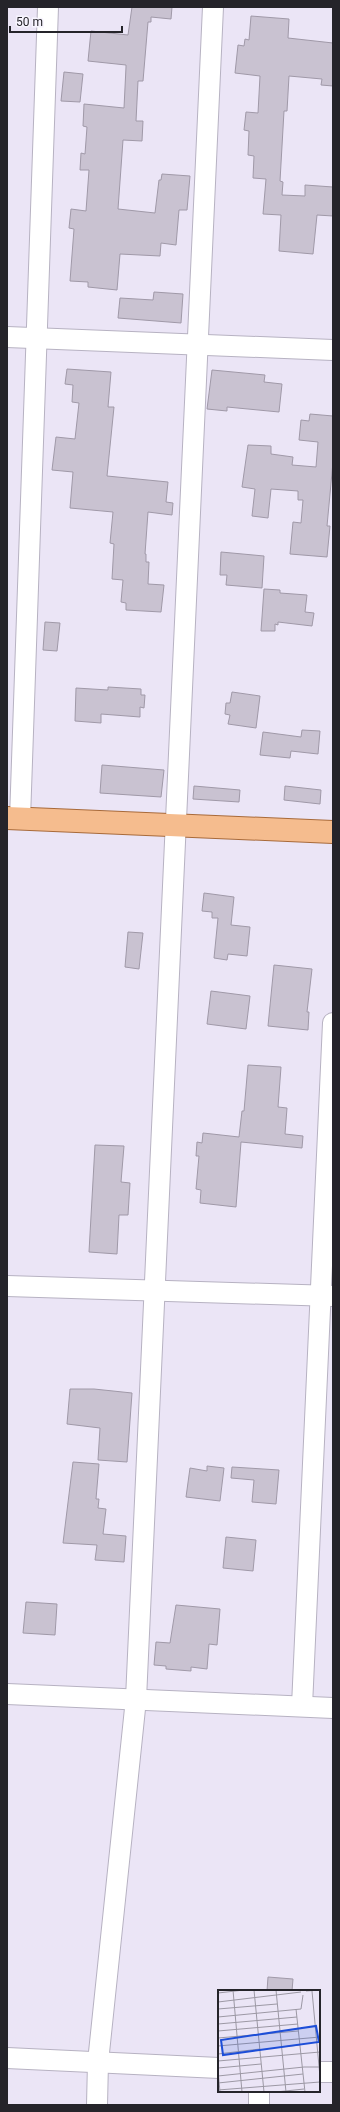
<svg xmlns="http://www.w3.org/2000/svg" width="340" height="2112" font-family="Roboto,sans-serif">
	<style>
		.building { fill: #c9c2d1; stroke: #a099a8 }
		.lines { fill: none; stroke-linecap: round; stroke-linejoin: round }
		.minor-casing { stroke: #b7b2c2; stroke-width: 22 }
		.major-casing { stroke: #a86a3a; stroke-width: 24 }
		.minor { stroke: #fff; stroke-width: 20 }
		.major { stroke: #f5bc8e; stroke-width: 22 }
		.inset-road { fill: none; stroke: #9c98a4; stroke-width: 1 }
		.view { fill: #1d4ed8; fill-opacity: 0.15; stroke: #1d4ed8; stroke-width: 2 }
		.inset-edge { fill: none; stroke: #25242a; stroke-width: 2 }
	</style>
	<rect width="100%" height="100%" fill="#ebe5f6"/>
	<g class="building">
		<polygon points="132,7 172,7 171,19 151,17 151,22 148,22 143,81 138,81 136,121 143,121 142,141 123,140 118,209 155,213 159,180 161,180 162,174 190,176 187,210 179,210 176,245 161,243 160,256 120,254 117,290 88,287 88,282 70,281 74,229 69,228 71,209 86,211 89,170 80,170 81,153 85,154 87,127 83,126 84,104 124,108 126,67 126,65 88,61 91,31 128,35"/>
		<polygon points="251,16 289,19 288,38 333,43 333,86 321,85 322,79 289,76 287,111 284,111 280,181 283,182 282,195 305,196 305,185 333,187 333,216 317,215 313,254 279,251 281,215 263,214 266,179 253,178 254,156 248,155 249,131 244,130 246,112 258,113 260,76 235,73 238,45 244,46 245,39 249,40"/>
		<polygon points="64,72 83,74 80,102 61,101"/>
		<polygon points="154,292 183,294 181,323 118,318 120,298 153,300"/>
		<polygon points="67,369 111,372 108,407 114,407 107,476 168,482 166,502 173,503 172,515 148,512 145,554 146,554 146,562 149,562 148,584 164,585 161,612 126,610 126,603 121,602 123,580 112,579 114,544 110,543 113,512 70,508 73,472 52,470 56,437 75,439 79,403 72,402 73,385 65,384"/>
		<polygon points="212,370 265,375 264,382 282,384 279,412 227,407 227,411 207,409"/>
		<polygon points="310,414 333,416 333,462 327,526 330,526 327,557 290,554 293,522 301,523 303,500 298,500 298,491 271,489 268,518 252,516 255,489 242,487 248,445 271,446 271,454 293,457 292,465 316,467 318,442 299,440 301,420 309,421"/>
		<polygon points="221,552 264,556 262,588 226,585 227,575 220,575"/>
		<polygon points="264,589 280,590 280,593 307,595 305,612 314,613 312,626 278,622 278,625 275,624 275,631 261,631"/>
		<polygon points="45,622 60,623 57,651 43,650"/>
		<polygon points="108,687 141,689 141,695 145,695 144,708 140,707 140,717 101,714 101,723 75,721 76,688 108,690"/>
		<polygon points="232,692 260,696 256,728 228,724 230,715 225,714 226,703 230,703"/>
		<polygon points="302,730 320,731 318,754 291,751 290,758 260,755 263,732 301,737"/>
		<polygon points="102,765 164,770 161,797 100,793"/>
		<polygon points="194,786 240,790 239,802 193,799"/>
		<polygon points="285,786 321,790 320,804 284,800"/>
		<polygon points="204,893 234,897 231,925 250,927 247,956 228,954 227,960 214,958 218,918 212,918 212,912 202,911"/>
		<polygon points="128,932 143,933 139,969 125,967"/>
		<polygon points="274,965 312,969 307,1012 309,1012 308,1030 268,1026"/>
		<polygon points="211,991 250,996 246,1029 207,1024"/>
		<polygon points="248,1065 281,1067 278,1107 287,1108 285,1134 303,1136 302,1148 241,1142 236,1207 200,1203 201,1190 196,1189 199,1156 196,1156 197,1142 202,1143 203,1133 239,1137 242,1111 244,1111"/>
		<polygon points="95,1145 124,1146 121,1182 130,1183 128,1215 119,1215 117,1254 89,1252"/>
		<polygon points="70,1389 94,1389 132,1393 127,1462 98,1460 100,1428 67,1424"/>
		<polygon points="73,1462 99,1464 96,1499 99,1499 98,1508 106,1509 103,1534 126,1536 124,1562 95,1560 97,1545 63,1543"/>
		<polygon points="207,1466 224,1468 220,1501 186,1497 190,1468 207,1471"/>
		<polygon points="232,1467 279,1470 276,1504 252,1502 254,1480 231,1478"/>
		<polygon points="226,1537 256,1540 253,1571 223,1568"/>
		<polygon points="26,1602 57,1604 55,1635 23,1633"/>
		<polygon points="176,1605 220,1609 217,1645 209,1644 207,1669 191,1667 191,1671 166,1669 166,1666 154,1665 156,1642 170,1643"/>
		<polygon points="268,1977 293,1979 292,1991 267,1991"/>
	</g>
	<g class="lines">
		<defs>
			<g id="minor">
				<polyline points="7,337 333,350"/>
				<polyline points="20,819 48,7"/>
				<polyline points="7,1286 333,1296"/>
				<polyline points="7,1694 333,1708"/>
				<polyline points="302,1706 333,1023"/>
				<polyline points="7,2058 219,2068"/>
				<polyline points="319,2072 333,2072"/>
				<polyline points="97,2105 98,2062 136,1699 213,7"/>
				<polyline points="259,2105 259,2091"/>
			</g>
			<polyline id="major" points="7,818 333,832"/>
		</defs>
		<use href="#minor" class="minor-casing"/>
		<use href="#major" class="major-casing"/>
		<use href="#minor" class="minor"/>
		<use href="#major" class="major"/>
	</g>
	<g transform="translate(218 1990)">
		<rect width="102" height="102" fill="#ebe5f6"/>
		<path class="inset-road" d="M15 0 24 102M36 0 46 102M58 0 68 102M88 1 102 0M94 1 102 87M0 3 26 0M0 12 83 2M0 19 59 14M78 19 87 102M0 27 83 19 85 5M0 34 79 27M0 41 80 34M0 48 80 41M0 56 102 47M63 57 82 55M0 64 42 59M0 71 102 62M0 78 43 74M0 80 2 102M0 86 86 77H102M0 93 85 84M0 100 102 92M58 102 86 99"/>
		<path class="view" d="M98 36 101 52 5 65 3 50Z"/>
		<rect width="102" height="102" class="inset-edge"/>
	</g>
	<rect width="340" height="2112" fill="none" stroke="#25242a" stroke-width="16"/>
	<path d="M10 26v6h112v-6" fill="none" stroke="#25242a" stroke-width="2"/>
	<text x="16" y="26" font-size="12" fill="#25242a" stroke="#f7f4fe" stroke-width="3" paint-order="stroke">50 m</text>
</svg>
